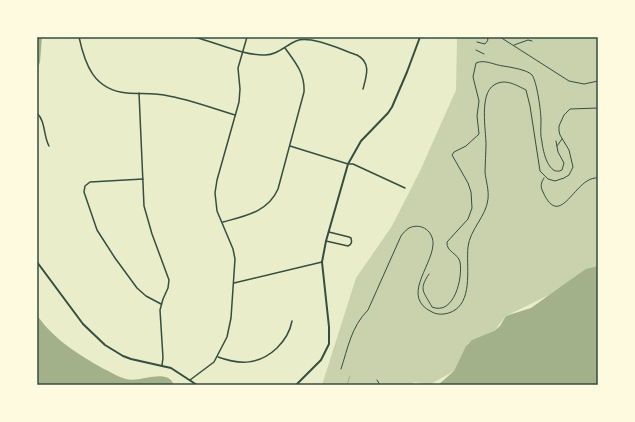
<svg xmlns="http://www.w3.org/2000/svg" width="635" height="422" font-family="'Source Sans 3',sans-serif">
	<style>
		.green { fill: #cad2ad }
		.water { fill: #a3b18a }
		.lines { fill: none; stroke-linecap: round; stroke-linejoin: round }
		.stream { stroke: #a3b18a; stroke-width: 1 }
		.path { stroke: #344e41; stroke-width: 1 }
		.service { stroke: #344e41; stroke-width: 1 }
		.minor { stroke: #344e41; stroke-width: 1.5 }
		.tertiary { stroke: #344e41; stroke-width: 2 }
		.neatline { fill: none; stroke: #344e41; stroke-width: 1.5 }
	</style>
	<rect width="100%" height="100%" fill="#e9edc9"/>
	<polygon class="green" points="457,37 598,37 598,267 577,275 551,294 506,316 494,331 468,343 454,371 429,385 415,382 410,385 322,385 356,278 392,226 420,171 456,90"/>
	<g class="water">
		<polygon points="37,37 42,37 40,62 37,70"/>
		<polygon points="598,266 598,385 438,385 454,371 466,346 472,340 494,331 500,326 506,316 531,308 577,275 586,269"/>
		<path d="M37 315C53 339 79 355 104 369 111 372 118 377 126 379 141 383 167 367 174 385H37Z"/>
	</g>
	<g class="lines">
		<polyline class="stream" points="347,385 350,376"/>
		<g class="path">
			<polyline points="500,37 569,81 584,84 598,81"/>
			<polyline points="477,42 485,44 488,40 487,37"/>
			<polyline points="514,45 528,40 532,41"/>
			<polyline points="476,50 484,54"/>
			<polyline points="557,146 562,139"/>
			<path d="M544 178C541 183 540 186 543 192 561 232 575 175 598 178"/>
			<path d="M429 274C418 290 424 292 432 307 454 316 463 278 460 262 458 253 446 252 447 242L468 219 472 208 471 192 468 183 452 155 454 152 466 146 479 134 477 116 479 101 473 77 476 63C485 59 494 65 503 66 510 67 528 70 532 75 537 82 541 111 541 121 541 128 540 135 542 142 543 152 549 177 562 170L564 163 558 152 556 141"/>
			<path d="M341 369C348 348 351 327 368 310L401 236C403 233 406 230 409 228 422 222 434 232 433 245 431 268 401 297 432 312 439 316 449 314 455 310 473 298 466 265 468 247 470 229 486 217 488 199 489 190 486 181 485 172 485 163 486 154 486 145 486 130 479 94 494 85 505 78 516 85 526 90L530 106 540 171 548 179 555 181 564 178 569 175 573 167 569 150 560 135 559 131V126L564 115 570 109 598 108"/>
		</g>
		<polyline class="service" points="377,380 380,385"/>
		<g class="minor">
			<path d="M79 37C85 65 94 90 127 93 139 94 152 93 164 95 188 99 212 108 235 115"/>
			<path d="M194 37C215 42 245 56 265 55 277 55 285 46 296 41 311 35 342 50 357 55 372 63 366 77 363 89"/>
			<polyline points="139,93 144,206 152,234 169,280 168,288 163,299 160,310 163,358 162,365"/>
			<path d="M37 113C46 122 43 135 49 146"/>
			<polyline points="290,146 348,164 353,164 405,188"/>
			<polyline points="143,179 90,182 85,186 84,192 97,230 115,258 137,288 146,296 161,304"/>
			<path d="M223 222C245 216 268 212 278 189L304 92C305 73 295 62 285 48"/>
			<path d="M326 241 348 246C352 244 352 242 351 238L349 237 329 232"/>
			<polyline points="234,283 322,262"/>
			<path d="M218 357C240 365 259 365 277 348 285 340 290 332 292 321"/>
			<polyline points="190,380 214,362 227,337 231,318 235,259 233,249 217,211 215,193 217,180 239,102 240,89 238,68 247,37"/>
		</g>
		<g class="tertiary">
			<polyline points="37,262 83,324 105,345 123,356 131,359 171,368 197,385"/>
			<polyline points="296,385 321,360 329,344 329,327 322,262 326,241 348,164 361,141 388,113 392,107 407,72 420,37"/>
		</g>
	</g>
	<rect width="635" height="422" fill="none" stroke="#fefae0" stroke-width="76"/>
	<rect x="38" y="38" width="559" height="346" class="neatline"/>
</svg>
